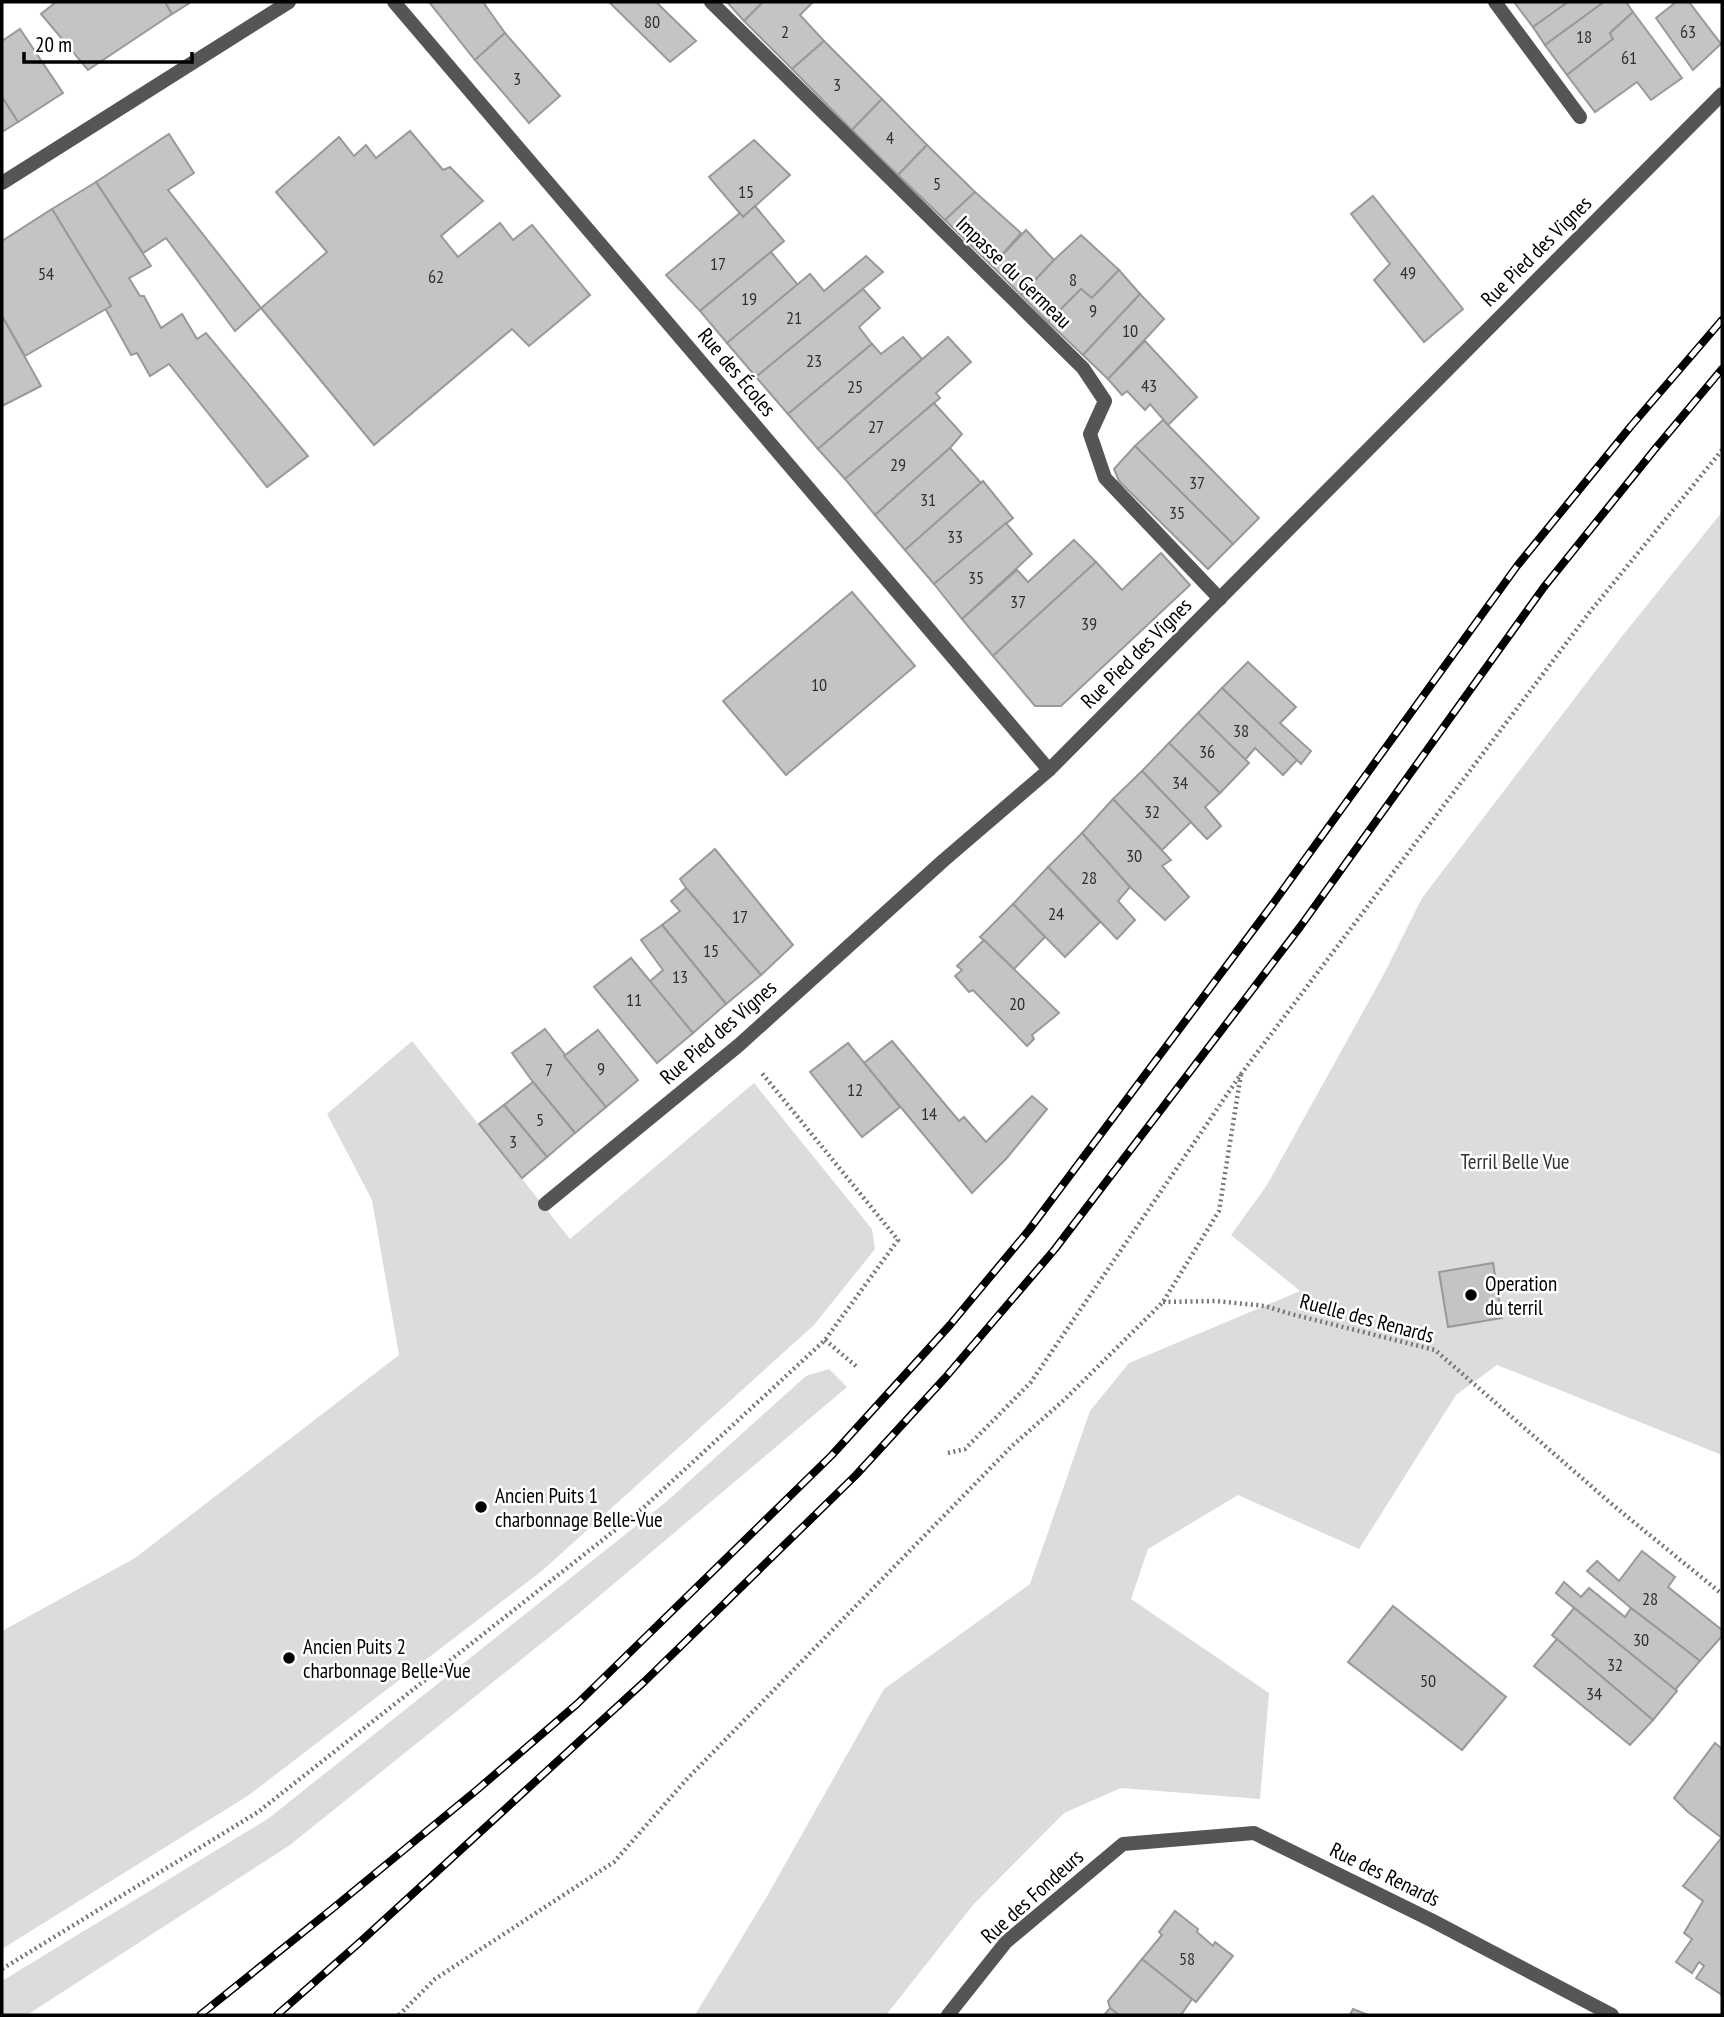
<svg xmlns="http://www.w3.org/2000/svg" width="1724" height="2017" font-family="'PT Sans Narrow',sans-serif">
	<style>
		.green { fill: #dcdcdc }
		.building { fill: #c4c4c4; stroke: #999; stroke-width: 2 }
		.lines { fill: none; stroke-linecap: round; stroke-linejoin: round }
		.path { stroke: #777; stroke-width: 4.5; stroke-dasharray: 2 3.5; stroke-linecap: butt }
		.service { stroke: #555; stroke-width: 14 }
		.minor { stroke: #555; stroke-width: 14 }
		.tertiary { stroke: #555; stroke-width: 14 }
		.rail-casing { stroke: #000; stroke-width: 8 }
		.rail { stroke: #fff; stroke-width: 5; stroke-dasharray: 16; stroke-linecap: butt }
		.poi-dot { fill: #000; stroke: #fff; stroke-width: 2.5 }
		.labels { text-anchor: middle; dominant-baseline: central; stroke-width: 5; stroke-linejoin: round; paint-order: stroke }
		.number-label { font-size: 18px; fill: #313131 }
		.street-label { font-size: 21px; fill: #000; stroke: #fff }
		.park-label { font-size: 21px; fill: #333; stroke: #fff }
		.poi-label { font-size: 21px; fill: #000; stroke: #fff; text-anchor: start }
	</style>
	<rect width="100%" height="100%" fill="#fff"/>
	<g class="green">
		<polygon points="1722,512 1722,1455 1497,1365 1456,1395 1359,1549 1238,1495 1148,1549 1131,1599 1269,1693 1260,1799 1121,1788 1064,1813 973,1905 886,2015 695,2015 766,1898 884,1689 1030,1584 1090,1411 1129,1363 1300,1291 1231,1235 1267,1185 1384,974 1422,898 1623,635"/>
		<polygon points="412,1041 570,1239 754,1083 872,1229 875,1249 814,1325 543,1570 249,1795 2,1949 2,1631 135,1558 399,1355 372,1200 327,1114"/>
		<polygon points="829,1369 847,1387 578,1614 290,1845 27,2015 2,2015 2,1981 269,1818 666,1502 806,1376"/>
	</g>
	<g class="building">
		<polygon points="56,2 165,2 172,14 88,70 41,14"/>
		<polygon points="165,2 191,2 172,14"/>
		<polygon points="429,2 483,2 505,33 475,60"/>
		<polygon points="609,2 656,2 696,41 670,62"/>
		<polygon points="727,2 763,2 744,21"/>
		<polygon points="763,2 813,2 800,15 824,41 792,69 744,21"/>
		<polygon points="1514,2 1568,2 1533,27"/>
		<polygon points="1568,2 1604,2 1545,45 1533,27"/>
		<polygon points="1604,2 1626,2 1633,12 1610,33 1613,39 1567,75 1545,45"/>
		<polygon points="1676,2 1689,2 1721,44 1693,70 1656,18"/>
		<polygon points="1633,12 1682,78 1651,100 1637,82 1595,112 1567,75 1613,39 1610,33"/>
		<polygon points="20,29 63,93 18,122 2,97 2,41"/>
		<polygon points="505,33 560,96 529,123 475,60"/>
		<polygon points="824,41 882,99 852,130 792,69"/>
		<polygon points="2,97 18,122 2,132"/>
		<polygon points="882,99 927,145 898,175 852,130"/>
		<polygon points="410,131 443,170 450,167 483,201 441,236 458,257 500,223 513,240 532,225 590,295 529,346 512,329 374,445 261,308 327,252 276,192 339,137 354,156 366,145 376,158"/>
		<polygon points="169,134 194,173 168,190 261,308 235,331 166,238 143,253 96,182"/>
		<polygon points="754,140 790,175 743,217 709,177"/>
		<polygon points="927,145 975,192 945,220 898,175"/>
		<polygon points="96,182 151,266 129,278 140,296 144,296 161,328 182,314 197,339 206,333 308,456 267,487 169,364 150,376 137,353 131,355 105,308 111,306 52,209"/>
		<polygon points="975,192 1021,233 992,266 945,220"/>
		<polygon points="1373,196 1463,309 1424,342 1374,280 1390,264 1351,214"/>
		<polygon points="755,206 784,241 700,311 666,275 740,213 743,217"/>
		<polygon points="52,209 111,306 25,356 2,316 2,241"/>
		<polygon points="1026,230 1054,260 1021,295 992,266"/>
		<polygon points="1081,235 1119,270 1092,298 1081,289 1048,322 1021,295 1054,260"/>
		<polygon points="771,252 798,285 727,343 700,311"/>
		<polygon points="866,256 883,272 756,377 727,343 810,274 824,291"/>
		<polygon points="1119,270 1140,294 1083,355 1048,322 1081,289 1092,298"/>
		<polygon points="863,289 880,308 859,327 872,344 788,414 756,377"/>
		<polygon points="1140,294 1164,319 1108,379 1083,355"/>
		<polygon points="2,316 41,386 2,406"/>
		<polygon points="903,337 922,359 818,449 788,414 872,344 881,354"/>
		<polygon points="948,337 971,362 936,393 940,398 934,403 845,479 818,449"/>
		<polygon points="1145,341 1197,397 1168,425 1150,404 1145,410 1127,391 1122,395 1108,379"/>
		<polygon points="934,403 962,434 950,448 875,515 845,479"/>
		<polygon points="1163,420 1259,518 1233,544 1135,446"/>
		<polygon points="1135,446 1233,544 1208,569 1119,481 1114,469"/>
		<polygon points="950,448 981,483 905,550 875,515"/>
		<polygon points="983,481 1013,518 934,584 905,550"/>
		<polygon points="1006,523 1032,554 962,619 934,584"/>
		<polygon points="1074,540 1096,562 993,656 962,619 1017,570 1028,582"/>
		<polygon points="1161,553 1190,585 1061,706 1035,706 993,656 1096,562 1122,590"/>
		<polygon points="852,592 915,666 786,775 723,701"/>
		<polygon points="1248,662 1296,707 1280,723 1311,751 1301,764 1222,688"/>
		<polygon points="1222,688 1297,760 1283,775 1255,748 1245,760 1198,713"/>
		<polygon points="1198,713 1249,763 1220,793 1169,743"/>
		<polygon points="1169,743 1220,793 1205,807 1221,826 1207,839 1142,771"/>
		<polygon points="1142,771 1191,822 1162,850 1113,799"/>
		<polygon points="1113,799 1171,860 1162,866 1189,897 1165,920 1130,887 1082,833"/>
		<polygon points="1082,833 1130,887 1118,901 1135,920 1117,939 1048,867"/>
		<polygon points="715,849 793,945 761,975 686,888 680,879"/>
		<polygon points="1048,867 1100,922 1065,957 1013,904"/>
		<polygon points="686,888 761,975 726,1004 662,925 680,911 671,901"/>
		<polygon points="1013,904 1045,937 1014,969 980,937"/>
		<polygon points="662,925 726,1004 693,1033 649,982 663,970 641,940"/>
		<polygon points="984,940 1059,1013 1032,1035 1034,1039 1027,1046 973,990 969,992 955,976 962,970 957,966"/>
		<polygon points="631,958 693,1033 657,1063 594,987"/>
		<polygon points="545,1029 606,1107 575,1133 533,1082 512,1053"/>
		<polygon points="598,1030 638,1080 606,1107 564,1056"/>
		<polygon points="892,1041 959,1121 964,1117 986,1142 1032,1096 1047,1109 1006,1159 972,1193 864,1063"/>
		<polygon points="848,1043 900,1107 862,1137 810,1072"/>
		<polygon points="533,1082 575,1133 547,1157 504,1105"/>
		<polygon points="504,1105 547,1157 522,1178 479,1124"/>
		<polygon points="1493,1263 1502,1318 1448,1327 1439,1272"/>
		<polygon points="1642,1551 1675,1577 1668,1587 1722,1630 1722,1636 1700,1661 1631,1608 1587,1571 1597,1561 1619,1581"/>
		<polygon points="1564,1582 1581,1597 1589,1588 1625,1617 1631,1608 1700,1661 1675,1690 1556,1593"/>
		<polygon points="1393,1606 1506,1697 1462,1750 1348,1662"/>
		<polygon points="1574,1608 1677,1691 1653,1720 1552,1635"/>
		<polygon points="1557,1639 1653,1720 1630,1745 1534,1666"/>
		<polygon points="1715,1743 1722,1749 1722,1838 1688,1812 1674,1798"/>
		<polygon points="1722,1837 1722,1995 1696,1978 1704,1966 1699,1962 1692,1973 1676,1962 1692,1939 1684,1933 1703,1901 1683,1886"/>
		<polygon points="1175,1911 1198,1929 1197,1932 1213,1946 1215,1942 1233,1956 1196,2002 1142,1959 1162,1935 1159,1932"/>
		<polygon points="1142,1959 1192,1999 1181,2015 1119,2015 1110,2008 1108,2001"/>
		<polygon points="1110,2008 1119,2015 1104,2015"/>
		<polygon points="1353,2009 1368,2015 1350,2015"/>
	</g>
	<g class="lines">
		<g class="path">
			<polyline points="1163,1302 1216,1301 1265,1306 1291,1314 1435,1350 1614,1506 1722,1594"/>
			<polyline points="825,1340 857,1367"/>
			<polyline points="948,1453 965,1449 1031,1382 1241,1074 1589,613 1722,450"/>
			<polyline points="2,1969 258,1812 643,1508 825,1340 898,1240 761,1072"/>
			<polyline points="399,2015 435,1979 614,1862 686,1780 1012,1446 1064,1400 1163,1302 1219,1211 1241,1074"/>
		</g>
		<g class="service">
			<polyline points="711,2 1083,368 1105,401 1090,434 1105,478 1220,599"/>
			<polyline points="1495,2 1580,117"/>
		</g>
		<g class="minor">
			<polyline points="394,2 1049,770"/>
			<polyline points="545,1204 739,1045 944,860 1049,770 1722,94"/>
			<polyline points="948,2015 1006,1942 1123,1844 1254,1833 1431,1920 1612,2015"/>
		</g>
		<polyline class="tertiary" points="2,183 289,2"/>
		<defs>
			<g id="rail">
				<polyline points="200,2015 332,1909 478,1789 577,1704 832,1455 950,1325 1029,1230 1272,905 1517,566 1631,426 1722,320"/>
				<polyline points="277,2015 359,1943 644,1682 856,1475 945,1378 1055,1249 1300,927 1544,587 1655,449 1722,369"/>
			</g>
		</defs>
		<use href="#rail" class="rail-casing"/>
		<use href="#rail" class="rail"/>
	</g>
	<g class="poi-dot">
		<circle cx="1471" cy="1295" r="7"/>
		<circle cx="481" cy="1507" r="7"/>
		<circle cx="289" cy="1658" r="7"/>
	</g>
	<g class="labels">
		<g class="number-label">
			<text x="652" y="21">80</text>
			<text x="785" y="31">2</text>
			<text x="1688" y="31">63</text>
			<text x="1584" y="36">18</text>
			<text x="1629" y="57">61</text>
			<text x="517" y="78">3</text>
			<text x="837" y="84">3</text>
			<text x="890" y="137">4</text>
			<text x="937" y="183">5</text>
			<text x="746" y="191">15</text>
			<text x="718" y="263">17</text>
			<text x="1408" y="272">49</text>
			<text x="46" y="273">54</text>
			<text x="436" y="276">62</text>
			<text x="1073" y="279">8</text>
			<text x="749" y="298">19</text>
			<text x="1093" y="310">9</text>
			<text x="794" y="317">21</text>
			<text x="1130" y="330">10</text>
			<text x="814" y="360">23</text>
			<text x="1149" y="385">43</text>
			<text x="855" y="386">25</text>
			<text x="876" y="426">27</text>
			<text x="898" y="464">29</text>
			<text x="1197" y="482">37</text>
			<text x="928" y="499">31</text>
			<text x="1177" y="512">35</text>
			<text x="955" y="536">33</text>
			<text x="976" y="577">35</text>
			<text x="1018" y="601">37</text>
			<text x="1089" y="623">39</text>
			<text x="819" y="684">10</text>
			<text x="1241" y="730">38</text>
			<text x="1207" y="751">36</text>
			<text x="1180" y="782">34</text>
			<text x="1152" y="811">32</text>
			<text x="1134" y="855">30</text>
			<text x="1089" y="877">28</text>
			<text x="1056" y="913">24</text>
			<text x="740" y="916">17</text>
			<text x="711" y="950">15</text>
			<text x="680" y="976">13</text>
			<text x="634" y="999">11</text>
			<text x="1017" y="1003">20</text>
			<text x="601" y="1068">9</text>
			<text x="549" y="1069">7</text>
			<text x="855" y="1089">12</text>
			<text x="929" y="1113">14</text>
			<text x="540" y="1119">5</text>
			<text x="513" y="1141">3</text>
			<text x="1650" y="1598">28</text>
			<text x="1641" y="1639">30</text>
			<text x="1615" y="1664">32</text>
			<text x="1428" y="1680">50</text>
			<text x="1594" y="1693">34</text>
			<text x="1187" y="1958">58</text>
		</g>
		<g class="street-label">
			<text transform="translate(1536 251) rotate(-45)">Rue Pied des Vignes</text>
			<text transform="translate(1014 272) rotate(44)">Impasse du Germeau</text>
			<text transform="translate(737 372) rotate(50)">Rue des Écoles</text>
			<text transform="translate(1136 653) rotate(-45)">Rue Pied des Vignes</text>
			<text transform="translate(718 1032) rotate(-41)">Rue Pied des Vignes</text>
			<text transform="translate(1367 1318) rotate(15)">Ruelle des Renards</text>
			<text transform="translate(1385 1874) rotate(26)">Rue des Renards</text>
			<text transform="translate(1032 1896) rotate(-42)">Rue des Fondeurs</text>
		</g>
		<g class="park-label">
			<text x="1515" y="1161">Terril Belle Vue</text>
		</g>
		<g class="poi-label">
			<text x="1485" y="1283">Operation<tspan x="1485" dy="24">du terril</tspan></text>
			<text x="495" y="1495">Ancien Puits 1<tspan x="495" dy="24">charbonnage Belle-Vue</tspan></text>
			<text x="303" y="1646">Ancien Puits 2<tspan x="303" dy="24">charbonnage Belle-Vue</tspan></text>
		</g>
	</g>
	<rect width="1724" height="2017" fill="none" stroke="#000000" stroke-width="7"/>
	<path d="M24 52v10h168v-10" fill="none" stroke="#000000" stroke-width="3.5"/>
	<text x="35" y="52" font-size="21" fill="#000000" stroke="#ffffff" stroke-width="5" paint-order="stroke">20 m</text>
</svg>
